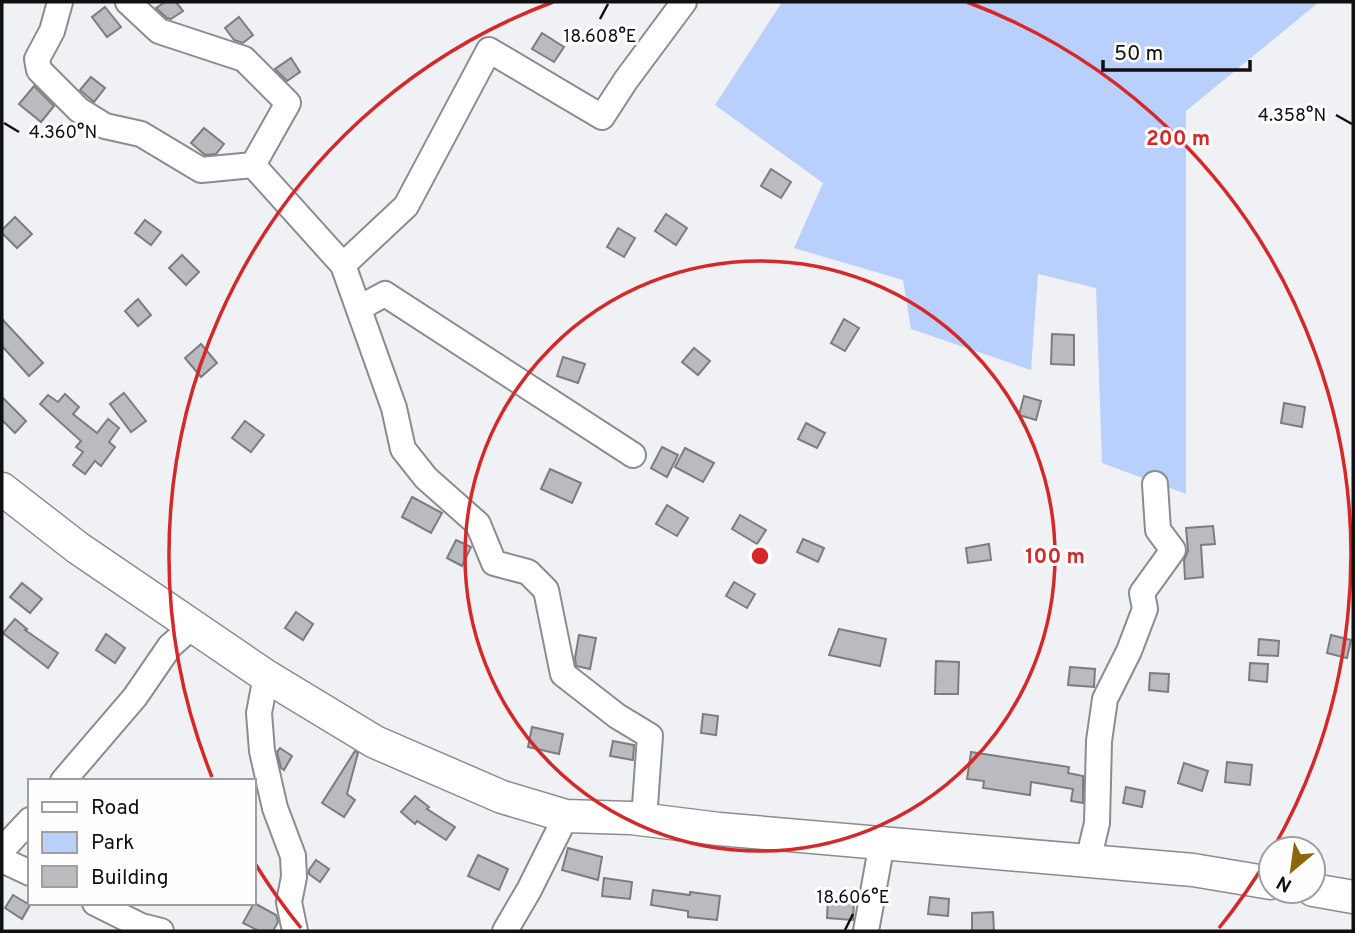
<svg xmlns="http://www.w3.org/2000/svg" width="1355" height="933" font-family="Overpass,sans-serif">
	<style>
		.green { fill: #b8d0fb }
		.building { fill: #babbbe; stroke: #7b7d7f; stroke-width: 2 }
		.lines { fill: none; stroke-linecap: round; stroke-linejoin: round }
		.minor-casing { stroke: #8a8c8e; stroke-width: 28 }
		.major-casing { stroke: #8a8c8e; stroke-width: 35 }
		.minor { stroke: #fff; stroke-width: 24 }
		.major { stroke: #fff; stroke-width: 32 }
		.ticks { fill: none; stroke: #101011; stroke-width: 2.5 }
		.ring { fill: none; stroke: #d62828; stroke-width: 3.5 }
		.ticks-label { font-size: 18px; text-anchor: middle; fill: #101011; stroke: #fefeff; stroke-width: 6; stroke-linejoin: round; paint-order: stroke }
		.centre { fill: #d62828; stroke: #fefeff; stroke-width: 3.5 }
		.ring-label { font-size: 21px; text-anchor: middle; font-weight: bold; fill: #d62828; stroke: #fefeff; stroke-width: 6; stroke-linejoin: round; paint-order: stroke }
	</style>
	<rect width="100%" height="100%" fill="#eff1f4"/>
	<polygon class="green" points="782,2 1319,2 1186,111 1186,494 1102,463 1096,288 1038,274 1031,370 911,329 903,280 794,248 823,183 715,105"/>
	<g class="building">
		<polygon points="165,2 176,2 183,11 171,19 167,18 156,8"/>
		<polygon points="105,7 121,27 107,37 92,17"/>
		<polygon points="239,17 253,35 243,43 234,40 225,28"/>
		<polygon points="542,33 564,47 554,62 532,49"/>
		<polygon points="291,58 300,72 287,81 275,69"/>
		<polygon points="91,77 105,88 94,102 80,90"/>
		<polygon points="34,86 54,106 41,122 19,104"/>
		<polygon points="204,128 224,144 216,154 205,155 191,143"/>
		<polygon points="771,169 791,182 781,198 761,186"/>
		<polygon points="666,214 687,228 676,245 655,231"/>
		<polygon points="15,217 32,234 17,248 2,233 2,230"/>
		<polygon points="145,220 161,232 151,245 135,233"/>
		<polygon points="618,228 635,238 624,257 607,247"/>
		<polygon points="182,255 199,272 186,285 169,268"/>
		<polygon points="138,299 151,315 138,326 125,311"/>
		<polygon points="2,319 43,363 29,376 2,346"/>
		<polygon points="844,319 859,328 845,351 831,343"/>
		<polygon points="1052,334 1074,335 1074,365 1051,364"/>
		<polygon points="201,344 217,363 201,377 185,358"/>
		<polygon points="694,348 710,361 698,375 682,362"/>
		<polygon points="563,357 585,364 578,383 557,376"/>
		<polygon points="124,393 146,421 131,432 110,404"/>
		<polygon points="65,394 79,407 73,414 97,433 108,419 119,428 109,442 115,447 101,466 95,461 85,474 73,465 83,452 76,447 81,441 40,404 48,395 58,402"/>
		<polygon points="1024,396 1041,401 1036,420 1019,415"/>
		<polygon points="2,397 26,421 15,433 2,420"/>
		<polygon points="1284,403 1305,407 1302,427 1281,423"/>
		<polygon points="245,421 264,435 251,452 232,438"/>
		<polygon points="806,423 825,433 817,448 798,439"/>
		<polygon points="662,447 678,455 667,477 651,468"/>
		<polygon points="685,448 714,463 703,482 675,467"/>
		<polygon points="550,469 581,483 572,503 541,489"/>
		<polygon points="412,497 442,513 431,533 402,517"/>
		<polygon points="667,505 688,518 677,536 656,524"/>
		<polygon points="740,515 766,530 757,544 732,529"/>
		<polygon points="1213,526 1215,544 1201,545 1203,577 1185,579 1184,560 1188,551 1186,528"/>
		<polygon points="803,539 824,548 818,562 797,552"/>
		<polygon points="456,540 471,547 462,566 447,558"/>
		<polygon points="989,544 991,560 968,563 966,548"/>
		<polygon points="734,582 755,594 747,608 726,596"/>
		<polygon points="22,583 42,599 30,613 10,597"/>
		<polygon points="296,612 313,624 303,640 285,628"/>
		<polygon points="15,619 27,629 25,630 58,653 48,668 3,633"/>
		<polygon points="839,629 886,639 880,666 829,655"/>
		<polygon points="106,634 125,648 115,663 96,650"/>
		<polygon points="579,635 596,638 590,669 576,666 575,658"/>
		<polygon points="1331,635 1351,640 1347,658 1327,653"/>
		<polygon points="1259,639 1279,641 1278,656 1258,655"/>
		<polygon points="936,661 959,662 958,694 935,694"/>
		<polygon points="1250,663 1268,664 1267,682 1249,680"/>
		<polygon points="1070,667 1095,669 1094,687 1068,685"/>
		<polygon points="1150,673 1169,674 1168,692 1149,690"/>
		<polygon points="703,714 718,716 716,735 701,733"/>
		<polygon points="532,727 563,734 559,754 528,747"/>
		<polygon points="613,741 634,745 633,760 610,756"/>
		<polygon points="280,748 292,756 284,770 281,768 277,752"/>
		<polygon points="355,751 358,753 347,794 355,800 344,817 322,803"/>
		<polygon points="971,752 1069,767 1068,773 1083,776 1083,803 1071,801 1073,789 1031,782 1030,795 983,788 984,781 967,779"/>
		<polygon points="1227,762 1252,765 1250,785 1225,782"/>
		<polygon points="1184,763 1208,771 1202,791 1178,783"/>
		<polygon points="1126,787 1145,791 1142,807 1123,803"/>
		<polygon points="415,796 429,807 427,809 455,827 446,840 417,821 415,824 401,812"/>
		<polygon points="568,848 602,857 598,880 562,870"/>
		<polygon points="478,855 508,869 499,890 468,876"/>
		<polygon points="316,860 329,869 320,882 309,874 309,870"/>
		<polygon points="604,878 632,882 630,899 602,896"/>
		<polygon points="653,890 690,895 690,892 720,896 717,920 688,917 688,911 651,905"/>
		<polygon points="13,895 30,905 22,919 5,908"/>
		<polygon points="930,897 949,899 948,916 928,914"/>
		<polygon points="828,898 854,900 853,920 827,918"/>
		<polygon points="254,903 276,915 278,922 273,931 259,931 243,923"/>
		<polygon points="993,912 994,931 972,931 972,913"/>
	</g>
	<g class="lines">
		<defs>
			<g id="minor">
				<polyline points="60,2 52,31 37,59 39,70 79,110 105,126 141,134 201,170 253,165"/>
				<polyline points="128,2 159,31 244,59 288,103 253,165 343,265 394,408 403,449 426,478 478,524 494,563 528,572 546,590 563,674 617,716 650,736 644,819"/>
				<polyline points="343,265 406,206 489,50 602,117 626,80 684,2"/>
				<polyline points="359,308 385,294 633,455"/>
				<polyline points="266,676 259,713 262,751 275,808 293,856 294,877 289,902 295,931"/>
				<polyline points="63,781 135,697 170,646 193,626"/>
				<polyline points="2,850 30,820"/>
				<polyline points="2,860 30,873"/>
				<polyline points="1088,861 1097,823 1099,741 1105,699 1129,651 1145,609 1142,593 1173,550 1158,530 1155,484"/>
				<polyline points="95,903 141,926 161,931"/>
				<polyline points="505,931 529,890 566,816"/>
				<polyline points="866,931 882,843"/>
			</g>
			<g id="major">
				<polyline points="2,489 78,548 266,676 375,742 502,797 566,816 631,818 719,829 1193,870 1271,883"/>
				<polyline points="1313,890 1353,897"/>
			</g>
		</defs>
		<use href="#minor" class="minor-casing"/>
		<use href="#major" class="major-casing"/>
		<use href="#minor" class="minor"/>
		<use href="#major" class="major"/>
	</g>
	<path class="ticks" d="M600 19 608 4M1336 115 1352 124M4 123 19 132M845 930 853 914"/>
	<g class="ring">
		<circle cx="760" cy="556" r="295"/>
		<path d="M1269 856A591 591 0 0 1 1219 928M301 928A591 591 0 0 1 256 865M212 777A591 591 0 0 1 553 2M967 2A591 591 0 0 1 1274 847"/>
	</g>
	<g class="ticks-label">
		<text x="600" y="42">18.608°E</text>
		<text x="1292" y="121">4.358°N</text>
		<text x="63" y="138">4.360°N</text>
		<text x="853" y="903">18.606°E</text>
	</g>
	<circle cx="760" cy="556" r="10" class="centre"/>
	<g class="ring-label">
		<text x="1178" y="145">200 m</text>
		<text x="1055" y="563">100 m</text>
	</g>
	<rect width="1355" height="933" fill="none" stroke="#101011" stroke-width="7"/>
	<rect x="28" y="779" width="228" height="126" fill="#fefeff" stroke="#9f9fa0" stroke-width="2"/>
	<rect x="42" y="802" width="35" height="10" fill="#ffffff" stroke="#9f9fa0" stroke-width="2"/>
	<text x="91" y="814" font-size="21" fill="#101011">Road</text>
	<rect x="42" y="832" width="35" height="21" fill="#b8d0fb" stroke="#9f9fa0" stroke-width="2"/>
	<text x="91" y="849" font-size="21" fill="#101011">Park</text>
	<rect x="42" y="866" width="35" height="21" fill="#babbbe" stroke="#9f9fa0" stroke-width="2"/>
	<text x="91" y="884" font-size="21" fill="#101011">Building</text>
	<g transform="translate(1292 870) rotate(209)"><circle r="33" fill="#fefeff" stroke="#9f9fa0" stroke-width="2"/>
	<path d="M0-5L12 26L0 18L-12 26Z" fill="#8c6708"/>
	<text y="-10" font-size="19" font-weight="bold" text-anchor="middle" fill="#101011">N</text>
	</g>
	<path d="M1103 60v10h147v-10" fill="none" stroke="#101011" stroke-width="3.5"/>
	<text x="1114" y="60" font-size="21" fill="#101011" stroke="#fefeff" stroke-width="5" paint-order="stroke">50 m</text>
</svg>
